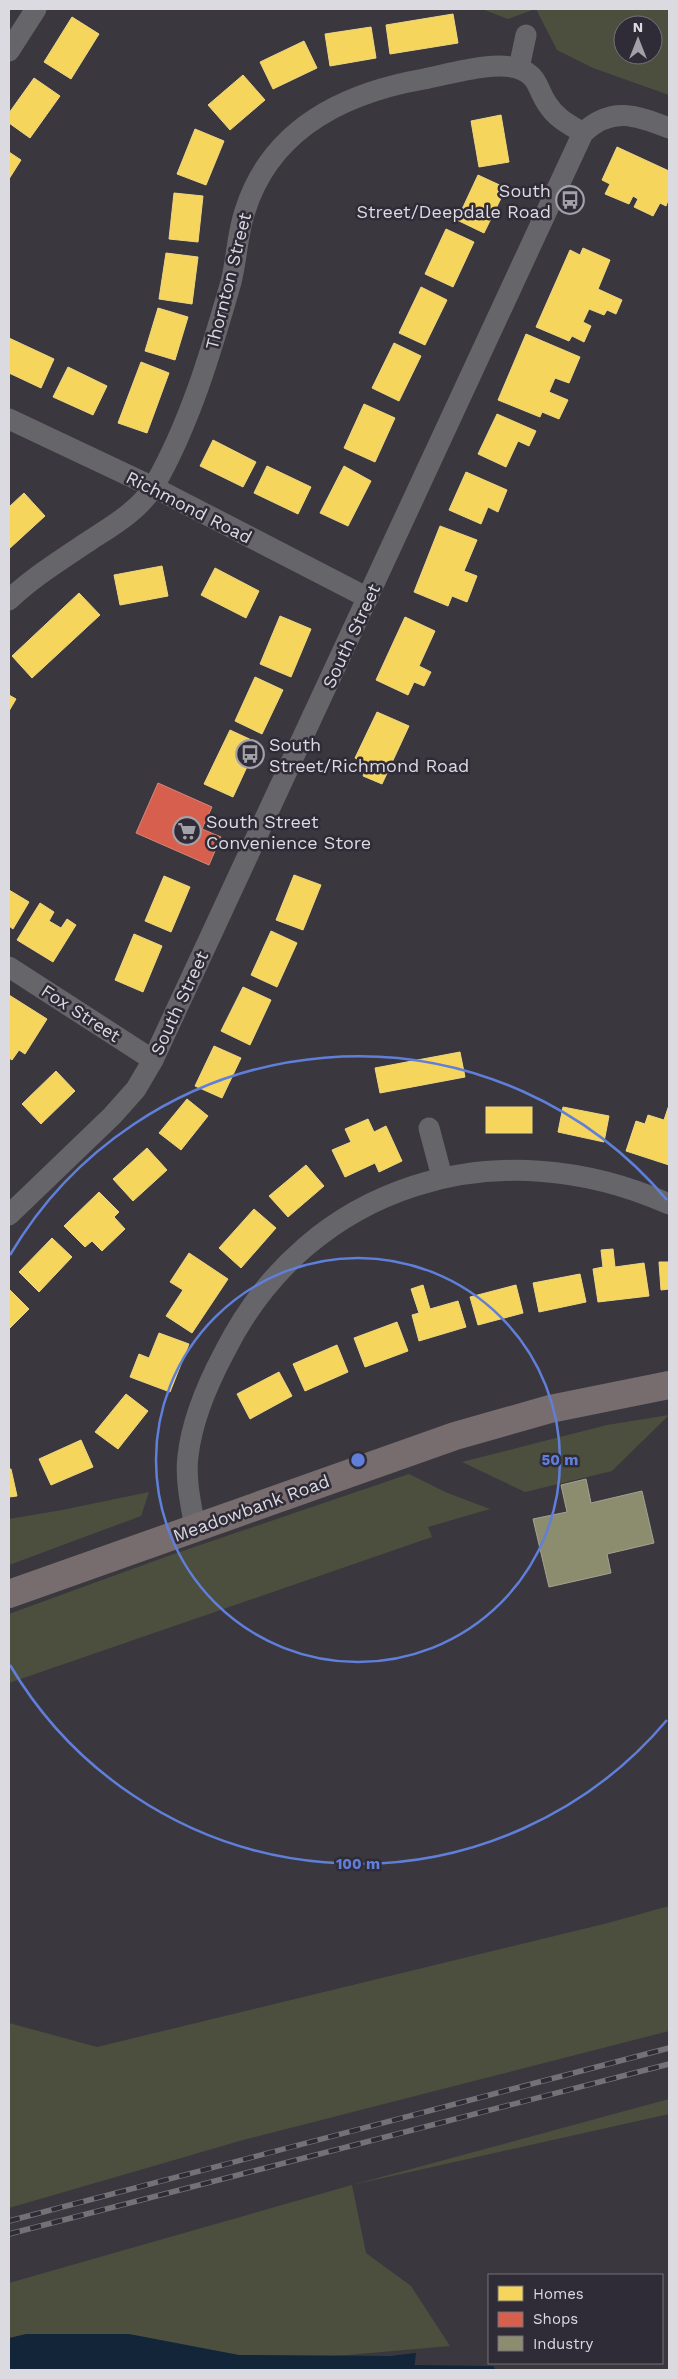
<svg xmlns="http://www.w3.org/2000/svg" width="678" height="2379" font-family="'Work Sans',sans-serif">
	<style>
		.green { fill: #4c4f3e; fill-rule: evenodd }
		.water { fill: #122539 }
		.homes { fill: #f6d55c; stroke: #eed684 }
		.shops { fill: #d6604d; stroke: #d88579 }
		.industry { fill: #8c8c6e; stroke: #a4a390 }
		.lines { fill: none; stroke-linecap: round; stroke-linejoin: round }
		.stream { stroke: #122539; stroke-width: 8 }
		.minor { stroke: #666569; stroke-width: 21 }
		.primary { stroke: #776d6e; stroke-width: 28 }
		.rail-casing { stroke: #737276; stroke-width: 5.5 }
		.rail { stroke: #2f2b37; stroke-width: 4; stroke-dasharray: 11; stroke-linecap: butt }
		.ring { fill: none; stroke: #607fdb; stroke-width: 2.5 }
		.labels { text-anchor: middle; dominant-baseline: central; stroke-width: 5; stroke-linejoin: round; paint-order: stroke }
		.poi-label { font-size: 18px; fill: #dcdae1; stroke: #2f2b37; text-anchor: start }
		.street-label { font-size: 18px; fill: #dcdae1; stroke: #2f2b37 }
		.centre { fill: #607fdb; stroke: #2f2b37; stroke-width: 2.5 }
		.ring-label { font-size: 15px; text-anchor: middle; font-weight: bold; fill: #607fdb; stroke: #2f2b37; stroke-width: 5; stroke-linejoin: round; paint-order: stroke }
	</style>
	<rect width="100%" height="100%" fill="#3a383e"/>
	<g class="green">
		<polygon points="482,9 535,9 508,19"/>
		<path d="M536 9H669V95L593 68 557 50ZM623 25H653V55H623Z"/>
		<polygon points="669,1415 612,1471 525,1492 462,1462 607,1425"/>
		<polygon points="409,1474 445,1492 490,1509 428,1527 432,1537 9,1683 9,1614 168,1556"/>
		<polygon points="149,1492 141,1516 9,1565 9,1519 62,1510"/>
		<polygon points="669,1906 669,2031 243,2140 9,2208 9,2023 97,2047 608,1923"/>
		<polygon points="669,2099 669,2114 352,2185 366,2253 411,2286 450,2346 290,2360 9,2348 9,2283 352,2185"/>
	</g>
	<polygon class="water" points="26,2334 129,2334 239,2355 390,2356 416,2353 414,2370 9,2370 9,2338"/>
	<g class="homes">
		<polygon points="453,14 458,43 390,54 386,25"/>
		<polygon points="72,17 99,34 71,79 44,62"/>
		<polygon points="371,27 376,58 330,66 325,34"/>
		<polygon points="304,41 317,68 273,89 260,62"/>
		<polygon points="243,75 265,100 230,130 208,105"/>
		<polygon points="34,78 60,96 30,138 9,123 9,113"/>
		<polygon points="501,115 509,162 479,167 471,121"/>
		<polygon points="195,129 224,141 206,185 177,174"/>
		<polygon points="617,147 669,171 669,198 666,206 660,203 653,216 634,207 638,199 633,196 629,204 605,194 610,184 602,180"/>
		<polygon points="9,152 21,160 9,179"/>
		<polygon points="478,175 506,188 484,233 457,220"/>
		<polygon points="174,193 203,196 198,242 169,239"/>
		<polygon points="446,229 474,242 453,287 425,274"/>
		<polygon points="583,248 610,260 598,289 622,300 616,314 607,310 604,315 589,309 583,322 591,326 584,342 572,336 569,341 536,327 570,250 580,255"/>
		<polygon points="166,253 198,257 192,304 159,299"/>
		<polygon points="421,287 447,300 425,345 399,333"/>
		<polygon points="158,308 188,317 175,360 145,351"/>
		<polygon points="526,334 580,357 569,383 555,378 549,392 568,400 559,419 542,412 540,417 498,400"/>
		<polygon points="9,338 54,359 41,388 9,373"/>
		<polygon points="394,343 421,356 399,401 372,388"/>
		<polygon points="141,362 169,373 147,433 118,423"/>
		<polygon points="68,367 107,386 93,415 53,397"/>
		<polygon points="364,404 395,418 375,462 344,448"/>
		<polygon points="497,414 536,431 529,446 518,441 506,467 478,454"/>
		<polygon points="213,440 256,462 243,487 200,466"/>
		<polygon points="267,466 311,487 298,514 254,493"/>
		<polygon points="344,466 371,481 348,526 320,513"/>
		<polygon points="466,472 507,490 498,512 488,507 481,524 449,510"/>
		<polygon points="24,493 45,516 9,549 9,507"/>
		<polygon points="440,526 477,540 464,571 477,576 467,602 452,596 448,606 414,592"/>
		<polygon points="162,566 168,596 120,605 114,575"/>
		<polygon points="215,568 259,591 246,618 201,595"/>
		<polygon points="79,593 100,615 32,678 12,656"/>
		<polygon points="280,616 311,629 291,677 260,664"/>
		<polygon points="405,617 435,631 419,666 431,672 424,686 414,682 408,695 376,680"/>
		<polygon points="255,677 283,690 262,734 235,721"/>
		<polygon points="9,695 16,699 9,711"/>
		<polygon points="377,712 409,726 382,784 363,776 368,764 355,758"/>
		<polygon points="230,730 258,743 233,797 204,784"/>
		<polygon points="294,875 321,885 303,930 276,920"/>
		<polygon points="164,876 190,887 171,932 145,921"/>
		<polygon points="9,890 29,902 13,929 9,926"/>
		<polygon points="40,903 54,912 49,921 61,928 67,919 76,925 53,962 17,940"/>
		<polygon points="271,931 297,943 277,987 251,975"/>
		<polygon points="134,934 162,946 143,992 115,980"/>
		<polygon points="243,987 271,1000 250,1045 221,1031"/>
		<polygon points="9,995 47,1019 25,1054 19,1050 12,1060 9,1058"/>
		<polygon points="214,1046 241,1058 222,1098 195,1086"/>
		<polygon points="460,1052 465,1077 380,1093 375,1068"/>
		<polygon points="56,1071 75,1091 41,1124 22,1104"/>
		<polygon points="187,1099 208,1116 181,1150 159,1133"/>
		<polygon points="669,1105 669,1165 626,1151 636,1121 645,1124 648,1115 664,1120"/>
		<rect x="486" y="1107" width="46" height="26"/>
		<polygon points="563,1107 609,1116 604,1142 558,1132"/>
		<polygon points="368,1119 374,1132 386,1126 402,1161 379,1172 375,1163 345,1177 332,1150 351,1142 345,1129"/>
		<polygon points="147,1148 167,1170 133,1201 113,1179"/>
		<polygon points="306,1165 324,1186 288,1217 269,1196"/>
		<polygon points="99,1192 119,1212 114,1217 125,1229 102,1251 92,1241 85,1247 64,1226"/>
		<polygon points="254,1209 276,1228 241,1268 219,1248"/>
		<polygon points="52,1238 72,1257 39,1292 19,1272"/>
		<polygon points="613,1249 615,1267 644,1263 649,1296 598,1302 593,1269 603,1267 601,1250"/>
		<polygon points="189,1253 228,1279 192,1333 166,1316 183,1290 170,1282"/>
		<polygon points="659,1262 669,1262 669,1289 661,1290"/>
		<polygon points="580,1274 586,1302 539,1312 533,1283"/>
		<polygon points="423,1285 430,1309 458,1301 466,1327 419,1341 412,1315 419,1313 411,1289"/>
		<polygon points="516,1285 523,1313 478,1325 470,1297"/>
		<polygon points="9,1289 29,1309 9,1329"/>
		<polygon points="397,1322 408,1351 365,1367 354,1338"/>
		<polygon points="159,1333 189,1344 170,1392 130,1377 139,1354 149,1358"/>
		<polygon points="337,1345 348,1372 305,1391 293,1364"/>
		<polygon points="279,1372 292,1396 250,1419 237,1394"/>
		<polygon points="126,1394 148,1411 118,1449 95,1432"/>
		<polygon points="81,1440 93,1467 51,1485 39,1459"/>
		<polygon points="9,1469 11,1469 17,1496 9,1497"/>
	</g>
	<polygon class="shops" points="158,783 212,807 202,829 221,837 209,865 136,833"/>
	<polygon class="industry" points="586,1479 591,1503 642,1491 654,1543 607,1554 611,1573 549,1587 533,1519 567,1512 561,1485"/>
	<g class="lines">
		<polyline class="stream" points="414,2369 491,2370"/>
		<g class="minor">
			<polyline points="9,51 36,9"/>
			<polyline points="519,68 526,35"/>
			<polyline points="9,419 153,487 368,598"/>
			<path d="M9 600C32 578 62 559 89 541 112 526 140 510 154 486 190 423 211 352 231 282 237 259 237 234 245 211 271 128 344 93 424 79 450 74 499 59 522 70 539 77 538 92 548 105 556 118 570 125 583 133"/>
			<polyline points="9,967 153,1060"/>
			<polyline points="429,1128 442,1177"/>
			<path d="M9 1215 112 1116 136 1089 153 1060 583 133C611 106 636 115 669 128"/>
			<path d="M195 1527C191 1505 185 1479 188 1456 192 1420 207 1385 224 1353 309 1182 499 1128 669 1204"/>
		</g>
		<polyline class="primary" points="9,1594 455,1436 550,1409 669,1385"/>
		<defs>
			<g id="rail">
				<polyline points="9,2221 669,2048"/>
				<polyline points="9,2234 669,2064"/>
			</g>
		</defs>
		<use href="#rail" class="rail-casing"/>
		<use href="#rail" class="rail"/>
	</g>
	<g class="ring">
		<circle cx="358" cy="1460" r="202"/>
		<path d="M667 1720A404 404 0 0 1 10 1665M10 1255A404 404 0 0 1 667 1200"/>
	</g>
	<defs>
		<symbol id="bus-ring" viewBox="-11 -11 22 22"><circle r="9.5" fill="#2f2b37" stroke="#a3a1a8" stroke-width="1.5"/><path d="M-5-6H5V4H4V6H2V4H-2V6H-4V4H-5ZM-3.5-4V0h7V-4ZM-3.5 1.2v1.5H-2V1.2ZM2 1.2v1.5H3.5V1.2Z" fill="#a3a1a8"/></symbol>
		<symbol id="supermarket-ring" viewBox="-11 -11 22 22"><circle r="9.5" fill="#2f2b37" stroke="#a3a1a8" stroke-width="1.5"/><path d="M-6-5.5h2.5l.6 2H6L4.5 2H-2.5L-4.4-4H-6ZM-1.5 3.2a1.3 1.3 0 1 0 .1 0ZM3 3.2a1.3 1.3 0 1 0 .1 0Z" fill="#a3a1a8"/></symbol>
	</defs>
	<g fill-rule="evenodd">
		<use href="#bus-ring" x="554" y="184" width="32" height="32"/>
		<use href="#bus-ring" x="234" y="738" width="32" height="32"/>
		<use href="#supermarket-ring" x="171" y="815" width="32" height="32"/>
	</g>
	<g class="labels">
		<g class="poi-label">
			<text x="551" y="190" text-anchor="end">South<tspan x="551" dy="21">Street/Deepdale Road</tspan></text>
			<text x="269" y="744">South<tspan x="269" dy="21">Street/Richmond Road</tspan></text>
			<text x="206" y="821">South Street<tspan x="206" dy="21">Convenience Store</tspan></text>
		</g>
		<g class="street-label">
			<text transform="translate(228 281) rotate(-76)">Thornton Street</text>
			<text transform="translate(189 507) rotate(27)">Richmond Road</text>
			<text transform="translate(351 636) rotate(-65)">South Street</text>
			<text transform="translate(179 1003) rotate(-65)">South Street</text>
			<text transform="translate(81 1013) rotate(33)">Fox Street</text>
			<text transform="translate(251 1508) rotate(-20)">Meadowbank Road</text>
		</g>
	</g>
	<circle cx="358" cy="1460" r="8" class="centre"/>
	<g class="ring-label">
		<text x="560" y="1465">50 m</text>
		<text x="358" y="1869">100 m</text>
	</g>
	<rect width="678" height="2379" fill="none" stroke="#dcdae1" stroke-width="20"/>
	<rect x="488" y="2274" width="175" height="90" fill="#2f2b37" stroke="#74717b"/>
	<rect x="498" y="2286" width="25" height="15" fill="#f6d55c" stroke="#74717b"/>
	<text x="533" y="2299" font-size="15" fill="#dcdae1">Homes</text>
	<rect x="498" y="2312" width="25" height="15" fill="#d6604d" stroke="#74717b"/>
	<text x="533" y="2324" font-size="15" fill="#dcdae1">Shops</text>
	<rect x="498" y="2336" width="25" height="15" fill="#8c8c6e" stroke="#74717b"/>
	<text x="533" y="2349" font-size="15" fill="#dcdae1">Industry</text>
	<g transform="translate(638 40)"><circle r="24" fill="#2f2b37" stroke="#74717b"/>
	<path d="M0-4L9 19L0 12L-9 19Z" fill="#a3a1a8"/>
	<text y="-8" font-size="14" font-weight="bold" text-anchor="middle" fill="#dcdae1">N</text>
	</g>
</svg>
